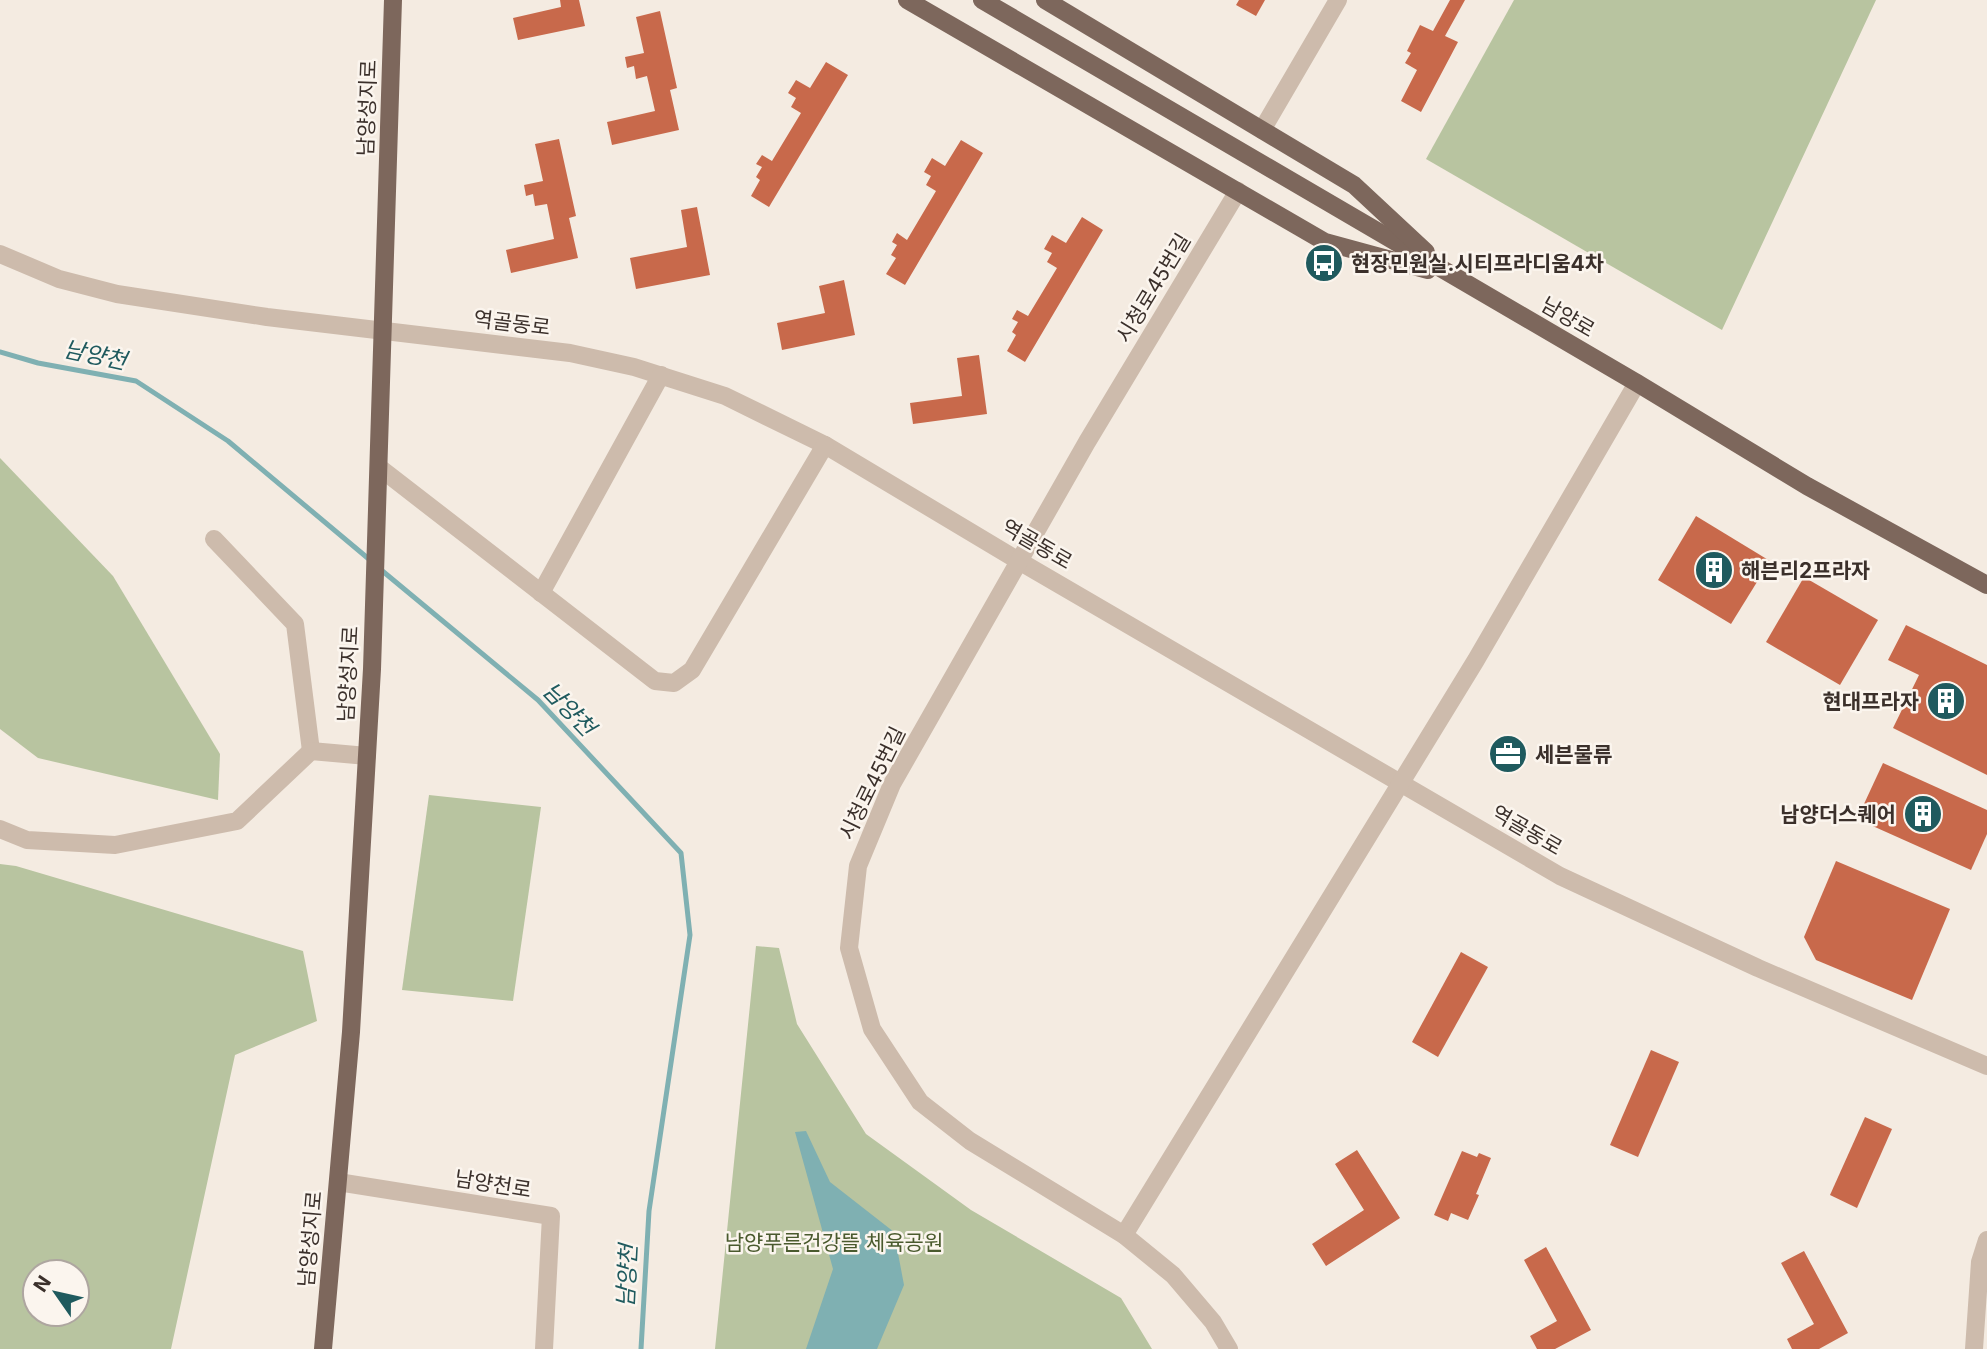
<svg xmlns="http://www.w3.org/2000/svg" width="1987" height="1349" font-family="Inter,'Noto Sans KR',sans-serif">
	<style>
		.green { fill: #b8c4a0; fill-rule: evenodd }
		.water { fill: #7fb0b2 }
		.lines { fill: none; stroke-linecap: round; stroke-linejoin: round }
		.stream { stroke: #7fb0b2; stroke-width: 5 }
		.building { fill: #c8694b }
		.minor { stroke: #cdbbac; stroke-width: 18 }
		.major { stroke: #7d675c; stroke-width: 18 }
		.labels { text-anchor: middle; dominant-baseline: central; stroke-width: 5; stroke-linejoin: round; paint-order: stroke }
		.street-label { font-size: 21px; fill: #3b302b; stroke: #fbf5ee }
		.poi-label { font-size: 21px; font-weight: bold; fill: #3b302b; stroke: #fbf5ee; text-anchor: start }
		.park-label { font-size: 21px; fill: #4a5a2e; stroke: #fbf5ee }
		.water-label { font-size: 23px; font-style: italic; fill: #1f5a5e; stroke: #fbf5ee }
	</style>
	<rect width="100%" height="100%" fill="#f4ebe1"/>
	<g class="green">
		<polygon points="1514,0 1876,0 1722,330 1426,159"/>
		<polygon points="0,458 113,576 220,754 218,800 38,758 0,729"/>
		<polygon points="429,795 541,807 513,1001 402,990"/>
		<path d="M0 864 16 866 303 951 317 1021 235 1055 171 1349H0ZM35 1272H77V1314H35Z"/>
		<polygon points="756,946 779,948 797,1024 866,1134 971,1210 1121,1298 1152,1349 715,1349"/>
	</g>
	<polygon class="water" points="806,1131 830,1182 894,1232 904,1285 877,1349 806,1349 833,1269 795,1132"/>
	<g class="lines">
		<g class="stream">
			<polyline points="0,352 38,363 136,381 228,441 370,560"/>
			<polyline points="380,569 538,700 681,853 690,935 649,1211 641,1349"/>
		</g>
	</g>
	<g class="building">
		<polygon points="560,0 579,0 585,26 518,40 513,18 561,7"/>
		<polygon points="1239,0 1265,0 1256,16 1236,5"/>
		<polygon points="1450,0 1465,0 1445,36 1458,42 1421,112 1401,101 1417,70 1405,63 1411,53 1407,51 1420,25 1433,31"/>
		<polygon points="660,11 677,88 670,90 679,130 612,145 607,122 655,111 647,76 636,79 634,66 627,68 625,57 644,53 636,17"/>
		<polygon points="826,62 848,75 769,207 751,196 760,180 756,177 762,167 756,164 762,155 772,161 801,113 791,107 796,98 788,93 796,80 810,88"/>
		<polygon points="559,139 576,216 569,218 578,258 511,273 506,250 554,239 547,204 535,206 533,194 526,196 524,185 543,181 535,144"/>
		<polygon points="961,140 983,153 905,285 886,274 896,258 891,255 897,245 892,242 897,233 907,240 936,191 926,185 931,176 924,172 932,158 945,166"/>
		<polygon points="697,207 710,275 636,289 630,258 687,247 681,210"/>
		<polygon points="1082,217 1103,230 1025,362 1007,351 1016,335 1012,332 1018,322 1012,319 1017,310 1028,316 1057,268 1047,262 1052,253 1044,249 1052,235 1066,243"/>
		<polygon points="844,280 855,335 782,350 777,323 825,313 819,286"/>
		<polygon points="979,355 987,414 913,424 910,403 962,396 957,358"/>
		<polygon points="1696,516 1770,561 1731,624 1658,580"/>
		<polygon points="1804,577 1878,620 1840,685 1766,642"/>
		<polygon points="1906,625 1987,665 1987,775 1893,728 1919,675 1888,660"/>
		<polygon points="1883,763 1987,810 1987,834 1971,870 1857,819"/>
		<polygon points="1836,861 1950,909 1912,1000 1816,960 1804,937"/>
		<polygon points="1461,952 1488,967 1438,1057 1412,1042"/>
		<polygon points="1651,1050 1679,1062 1638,1157 1610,1145"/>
		<polygon points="1865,1117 1892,1129 1857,1208 1830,1195"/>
		<polygon points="1357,1150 1400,1218 1326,1266 1312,1244 1364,1210 1335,1164"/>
		<polygon points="1462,1151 1477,1157 1479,1153 1491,1158 1476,1194 1479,1195 1468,1220 1451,1213 1448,1221 1434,1215"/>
		<polygon points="1546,1247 1591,1330 1555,1349 1537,1349 1530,1336 1557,1321 1524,1260"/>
		<polygon points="1804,1251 1848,1333 1819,1349 1792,1349 1787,1339 1814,1324 1781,1263"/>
	</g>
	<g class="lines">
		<g class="minor">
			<polyline points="1262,130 1338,0"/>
			<polyline points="0,254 59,279 117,294 267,317 570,353 634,367 725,396 825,445 1019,561 1560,876 1758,968 1987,1066"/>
			<polyline points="380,468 655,681 674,683 692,670 825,445"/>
			<polyline points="214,539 295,624 311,751"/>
			<polyline points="541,593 661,375"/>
			<polyline points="0,829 27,840 115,845 237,821 311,751 367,756"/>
			<polyline points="338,1182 551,1216 544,1349"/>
			<polyline points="1124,1235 1476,660 1637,383"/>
			<polyline points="1229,1349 1213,1322 1173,1275 1124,1235 970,1141 920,1102 872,1029 849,948 858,866 892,784 1087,442 1238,191"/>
			<polyline points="1974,1349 1980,1262 1987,1240"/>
		</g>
		<g class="major">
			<polyline points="907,0 1325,242 1428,270"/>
			<polyline points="982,0 1637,383 1807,486 1987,585"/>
			<polyline points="1045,0 1354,185 1426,252"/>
			<polyline points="323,1349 351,1032 372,669 393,0"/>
		</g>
	</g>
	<defs>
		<symbol id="bus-disc" viewBox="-11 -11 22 22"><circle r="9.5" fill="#1f5a5e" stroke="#fbf5ee"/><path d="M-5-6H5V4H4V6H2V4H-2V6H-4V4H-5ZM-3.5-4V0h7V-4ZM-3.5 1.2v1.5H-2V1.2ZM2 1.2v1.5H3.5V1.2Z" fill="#fff"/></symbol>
		<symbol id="building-disc" viewBox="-11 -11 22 22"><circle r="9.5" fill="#1f5a5e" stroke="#fbf5ee"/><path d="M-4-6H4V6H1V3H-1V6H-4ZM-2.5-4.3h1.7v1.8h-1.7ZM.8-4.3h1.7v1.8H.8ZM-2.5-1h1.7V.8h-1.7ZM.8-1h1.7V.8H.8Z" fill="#fff"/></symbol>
		<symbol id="office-disc" viewBox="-11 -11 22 22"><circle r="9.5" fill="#1f5a5e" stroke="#fbf5ee"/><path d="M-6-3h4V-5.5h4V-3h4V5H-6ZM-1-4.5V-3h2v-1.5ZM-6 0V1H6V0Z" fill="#fff"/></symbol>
	</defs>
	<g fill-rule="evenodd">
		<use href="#bus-disc" x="1302" y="241" width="44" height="44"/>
		<use href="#building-disc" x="1692" y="548" width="44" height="44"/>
		<use href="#building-disc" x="1924" y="679" width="44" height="44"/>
		<use href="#office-disc" x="1486" y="732" width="44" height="44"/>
		<use href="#building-disc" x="1901" y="792" width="44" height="44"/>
	</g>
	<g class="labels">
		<g class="street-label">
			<text transform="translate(367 108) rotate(-88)">남양성지로</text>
			<text transform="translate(1153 288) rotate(-59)">시청로45번길</text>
			<text transform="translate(1568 317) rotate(30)">남양로</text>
			<text transform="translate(512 323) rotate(7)">역골동로</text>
			<text transform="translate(1037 544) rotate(30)">역골동로</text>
			<text transform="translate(348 674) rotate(-87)">남양성지로</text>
			<text transform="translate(872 783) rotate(-64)">시청로45번길</text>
			<text transform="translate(1527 830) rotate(30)">역골동로</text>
			<text transform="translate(493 1184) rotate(9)">남양천로</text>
			<text transform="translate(310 1239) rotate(-85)">남양성지로</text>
		</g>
		<g class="poi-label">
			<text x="1351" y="263">현장민원실.시티프라디움4차</text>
			<text x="1741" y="570">해븐리2프라자</text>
			<text x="1919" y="701" text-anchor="end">현대프라자</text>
			<text x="1535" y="754">세븐물류</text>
			<text x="1896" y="814" text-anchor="end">남양더스퀘어</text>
		</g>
		<g class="park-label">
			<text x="834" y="1242">남양푸른건강뜰 체육공원</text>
		</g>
		<g class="water-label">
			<text transform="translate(95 355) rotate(12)">남양천</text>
			<text transform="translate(569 709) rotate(46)">남양천</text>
			<text transform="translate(627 1276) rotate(-87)">남양천</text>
		</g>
	</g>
	<g transform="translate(56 1293) rotate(304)"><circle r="33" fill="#fbf5ee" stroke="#aea6a0" stroke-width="2"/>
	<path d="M0-5L12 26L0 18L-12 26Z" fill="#1f5a5e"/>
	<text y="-10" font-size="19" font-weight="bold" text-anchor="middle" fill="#3b302b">N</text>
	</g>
</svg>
